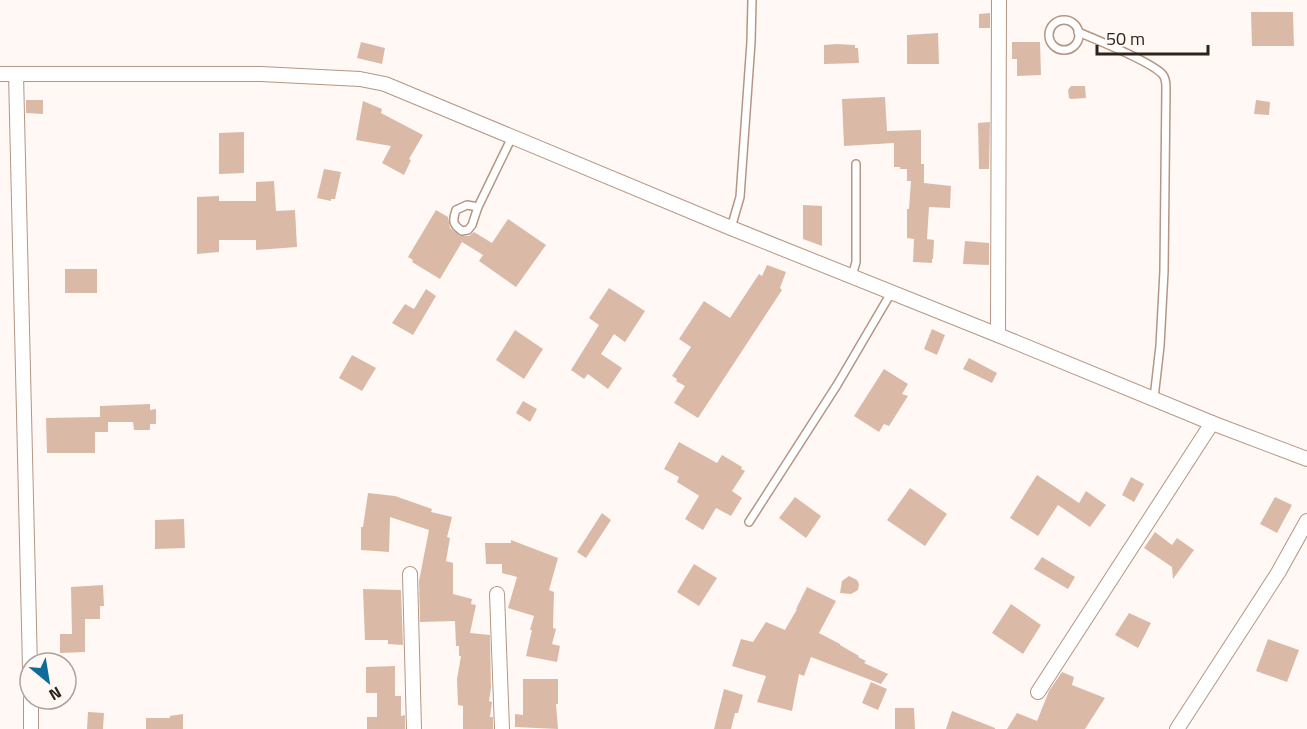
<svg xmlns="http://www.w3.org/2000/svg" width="1307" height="729" font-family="'Titillium Web',sans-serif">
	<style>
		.building { fill: #dabaa7 }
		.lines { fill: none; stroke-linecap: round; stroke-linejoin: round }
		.service-casing { stroke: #b59684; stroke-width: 10 }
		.minor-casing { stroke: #b59684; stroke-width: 16 }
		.service { stroke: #fff; stroke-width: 7 }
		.minor { stroke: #fff; stroke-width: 14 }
	</style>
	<rect width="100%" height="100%" fill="#fff8f4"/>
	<g class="building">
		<polygon points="1251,12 1293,12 1294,46 1252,46"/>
		<polygon points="990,13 990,28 979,28 979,14"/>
		<polygon points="938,33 939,64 907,64 907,35"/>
		<polygon points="361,42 385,48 382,64 357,58"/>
		<polygon points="1012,42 1040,42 1041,75 1017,76 1017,59 1012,59"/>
		<polygon points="837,44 855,45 855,48 858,48 859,63 824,64 824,45"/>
		<polygon points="1071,86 1085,86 1086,98 1071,99 1069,98 1068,90"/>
		<polygon points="885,97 887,131 921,130 921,164 924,164 924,183 951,186 950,208 929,207 927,239 934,240 933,259 932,259 932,263 913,262 914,239 907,238 907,209 909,209 911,181 907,181 907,169 900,169 900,167 894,167 894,143 844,146 842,99"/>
		<polygon points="26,100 43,100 43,114 26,113"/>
		<polygon points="1256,100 1270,102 1269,115 1254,114"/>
		<polygon points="363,101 382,109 381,113 423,135 409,159 411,160 404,175 382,163 391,146 356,140"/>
		<polygon points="990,122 989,169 979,169 978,123"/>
		<polygon points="244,132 244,173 219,174 219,133"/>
		<polygon points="324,169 341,172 335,199 331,199 331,201 317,198"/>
		<polygon points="274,181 276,211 295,210 297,247 256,250 256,240 219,240 219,252 197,254 197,197 219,196 219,201 256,201 256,182"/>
		<polygon points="803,205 822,206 822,246 803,239"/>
		<polygon points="436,210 448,217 450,228 460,236 469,236 474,232 492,243 508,219 546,245 516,287 479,261 483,255 462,242 440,279 412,262 413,260 408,257"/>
		<polygon points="965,241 989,243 989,265 963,264"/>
		<polygon points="767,265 786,272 780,288 782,290 698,418 674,403 685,386 676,381 677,379 672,376 691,347 679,339 704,301 730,318 759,274 762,276"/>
		<rect x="65" y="269" width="32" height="24"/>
		<polygon points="609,288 645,311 625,342 614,334 601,354 622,368 608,389 588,374 584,379 571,370 599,325 589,318"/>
		<polygon points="426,289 436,296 413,335 392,323 405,304 414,309"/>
		<polygon points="932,329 945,335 937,355 924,349"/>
		<polygon points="515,330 543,349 524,379 496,360"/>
		<polygon points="352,355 376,368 362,391 339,378"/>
		<polygon points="969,358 997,373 992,383 963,369"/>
		<polygon points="884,369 908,384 902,394 908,396 889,426 884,424 879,432 854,416"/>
		<polygon points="523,401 537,409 530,422 516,413"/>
		<polygon points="150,404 150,410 156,409 156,424 150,424 150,430 134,430 133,422 108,422 108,432 95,432 95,453 47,453 46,418 100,417 100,406"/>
		<polygon points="679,442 717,463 722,455 742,467 741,469 745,471 732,491 742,498 731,516 716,508 703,530 685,519 699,496 698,495 677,482 679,477 664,469"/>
		<polygon points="1037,475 1079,503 1086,491 1106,505 1090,527 1058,505 1038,536 1010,518"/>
		<polygon points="1131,477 1144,484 1134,502 1122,495"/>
		<polygon points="910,488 947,514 925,546 887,520"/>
		<polygon points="368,493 395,496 432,509 431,512 452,517 447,537 450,538 446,561 453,563 453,594 472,599 471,604 476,605 470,633 490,635 491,688 489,701 492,702 490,717 493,717 493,729 463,729 463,706 458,705 457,679 461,656 459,656 459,646 456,646 455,621 420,622 419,581 429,530 390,517 389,552 361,550 361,527 363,527"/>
		<polygon points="795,497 821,516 806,538 779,518"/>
		<polygon points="1275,497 1292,505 1277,533 1260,524"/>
		<polygon points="602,513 611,520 586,558 577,552"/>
		<polygon points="184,519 185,548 155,549 155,520"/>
		<polygon points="1155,532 1172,545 1177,538 1194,550 1173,579 1172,567 1144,548"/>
		<polygon points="511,540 558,558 549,590 554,592 553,628 556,629 552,644 560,646 557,662 526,656 532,630 530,630 534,616 508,608 517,577 502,573 502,564 486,564 485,543 511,543"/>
		<polygon points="1042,557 1075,577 1068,589 1034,569"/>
		<polygon points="694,564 717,578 699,606 677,592"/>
		<polygon points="849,576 857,580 859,584 858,590 851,594 840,593 842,581"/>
		<polygon points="103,585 104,606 100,606 100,619 85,619 85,652 60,653 60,634 72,634 71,587"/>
		<polygon points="807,587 836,601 819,633 840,644 840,645 859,656 858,657 866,661 864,663 888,674 881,684 811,657 804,676 799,674 792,711 757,702 766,676 732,666 741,639 753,642 766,622 785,630 797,609 796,609"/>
		<polygon points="363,589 401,590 403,645 388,644 388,640 365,640"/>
		<polygon points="1011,604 1041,625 1023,654 992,633"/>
		<polygon points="1129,613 1151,623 1138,648 1115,635"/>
		<polygon points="1268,639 1299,650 1287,682 1256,671"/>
		<polygon points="395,666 395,696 401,696 401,716 405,715 405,729 367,729 367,717 377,717 377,693 366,693 366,667"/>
		<polygon points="1062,672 1074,677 1072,685 1105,698 1085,729 1007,729 1017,713 1037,721 1049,691"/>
		<polygon points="523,679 558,679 558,704 556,704 558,729 515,727 515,714 523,715"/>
		<polygon points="871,682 887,689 878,710 862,703"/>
		<polygon points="724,689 743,695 738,713 735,713 731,729 714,729"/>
		<polygon points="895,708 914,708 915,729 895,729"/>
		<polygon points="952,711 995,728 995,729 946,729"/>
		<polygon points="88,712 104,713 103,729 87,729"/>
		<polygon points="183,714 183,729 146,729 146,718 170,718 170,716"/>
	</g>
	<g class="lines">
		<defs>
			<g id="service">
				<circle cx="1064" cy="35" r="15"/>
				<path d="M1078 32C1095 39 1154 63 1163 75 1166 79 1166 83 1166 88L1164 271 1160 346 1154 398"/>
				<path d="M478 207 467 205 456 210C452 221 453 225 462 231L468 230 472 225 478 207 512 137"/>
				<polyline points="731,228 740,197 751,42 752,0"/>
				<polyline points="852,276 856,262 856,164"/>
				<polyline points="749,522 837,385 891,293"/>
			</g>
			<g id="minor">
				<polyline points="0,74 261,74 360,79 385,84 731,228 998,335 1212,423 1307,459"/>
				<polyline points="16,74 30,668"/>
				<polyline points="998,335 999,0"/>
				<polyline points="410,574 414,729"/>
				<polyline points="497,594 502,729"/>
				<polyline points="1038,692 1212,423"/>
				<polyline points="31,699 31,729"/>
				<polyline points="1177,729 1278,573 1307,521"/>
			</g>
		</defs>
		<use href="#service" class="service-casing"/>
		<use href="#minor" class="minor-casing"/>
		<use href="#service" class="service"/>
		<use href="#minor" class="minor"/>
	</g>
	<g transform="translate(48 681) rotate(150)"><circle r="28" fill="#fff8f4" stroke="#aba29d" stroke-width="1.5"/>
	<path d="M0-4.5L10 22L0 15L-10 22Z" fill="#0d6c9a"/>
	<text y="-9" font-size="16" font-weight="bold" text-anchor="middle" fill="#2e221b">N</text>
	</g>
	<path d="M1097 45v9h111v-9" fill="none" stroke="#2e221b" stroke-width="3"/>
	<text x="1106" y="45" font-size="18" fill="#2e221b" stroke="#fff8f4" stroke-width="4.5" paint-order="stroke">50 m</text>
</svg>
